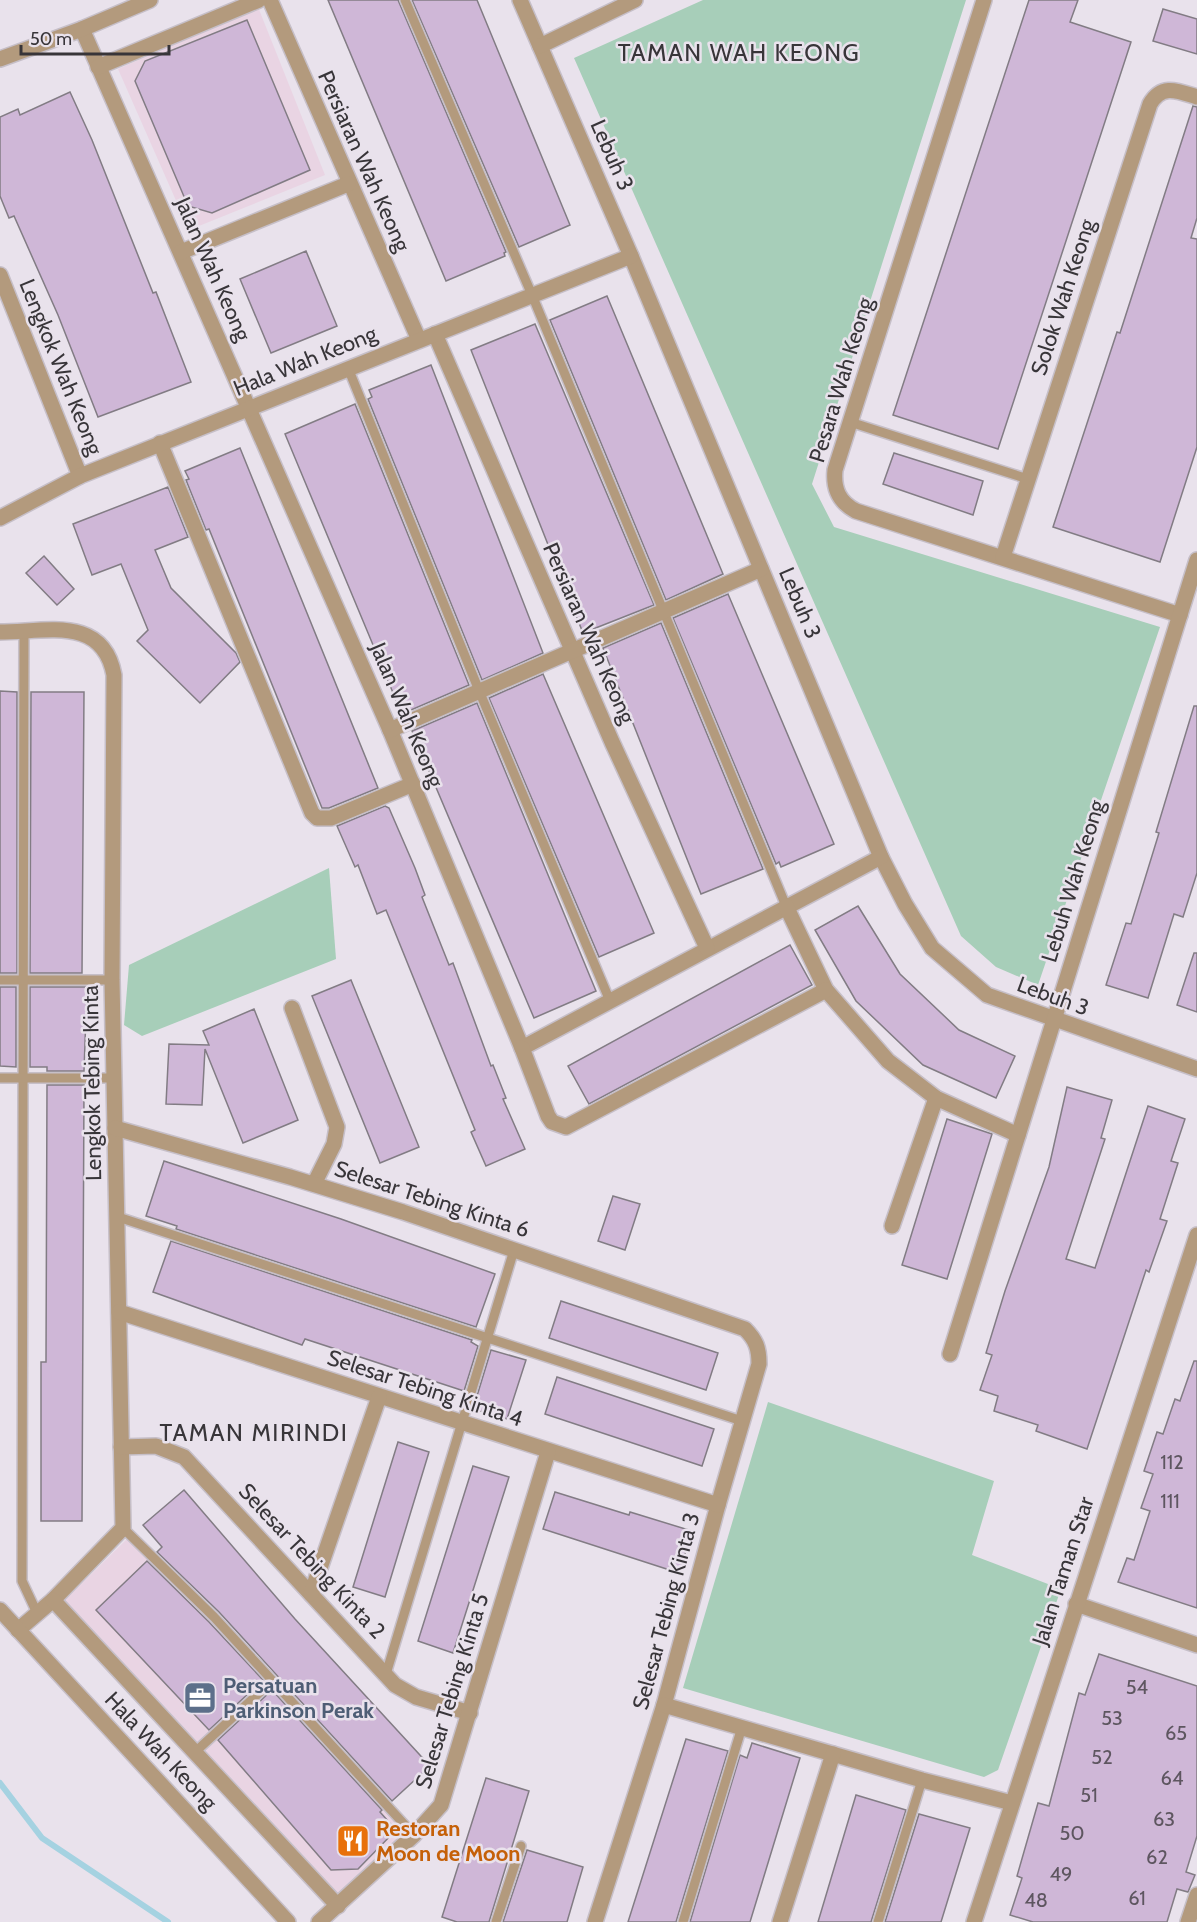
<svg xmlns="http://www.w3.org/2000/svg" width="1197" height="1922" font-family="Cabin,sans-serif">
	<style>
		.commercial { fill: #e9d4e3 }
		.green { fill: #a7ceb9 }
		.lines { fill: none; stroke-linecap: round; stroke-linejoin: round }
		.stream { stroke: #a5d2e1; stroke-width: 6 }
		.building { fill: #cfb7d7; stroke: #827c84; stroke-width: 1.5 }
		.service-casing { stroke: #c6bfc8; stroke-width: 12 }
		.minor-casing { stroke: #c6bfc8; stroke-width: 18 }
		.tertiary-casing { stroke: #c6bfc8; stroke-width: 18 }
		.service { stroke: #b39a7d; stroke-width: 9 }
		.minor { stroke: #b39a7d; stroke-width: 15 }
		.tertiary { stroke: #b39a7d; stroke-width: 15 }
		.labels { text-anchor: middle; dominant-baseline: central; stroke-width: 5; stroke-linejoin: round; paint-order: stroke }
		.number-label { font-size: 20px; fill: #5e5660 }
		.street-label { font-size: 22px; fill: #383539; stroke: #e9e2ec }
		.service-label { font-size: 22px; font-weight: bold; fill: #4e5e75; stroke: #e9e2ec; text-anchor: start }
		.food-label { font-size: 22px; font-weight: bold; fill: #c56008; stroke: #e9e2ec; text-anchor: start }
		.neighbourhood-label { font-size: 24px; letter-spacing: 1.5px; fill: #383539; stroke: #e9e2ec }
	</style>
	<rect width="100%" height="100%" fill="#e9e2ec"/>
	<g class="commercial">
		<polygon points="258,7 325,175 189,230 118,69"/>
		<polygon points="130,1536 415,1836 336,1910 63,1602"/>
	</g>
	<g class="green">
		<polygon points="703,0 966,0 812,484 834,527 1160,627 1038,985 996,967 961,936 574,58"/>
		<polygon points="329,868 336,959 142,1036 124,1025 129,965"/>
		<polygon points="768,1402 994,1481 972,1555 1061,1589 998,1770 984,1777 683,1688"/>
	</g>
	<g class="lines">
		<polyline class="stream" points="0,1783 42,1838 168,1922"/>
	</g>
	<g class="building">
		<polygon points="328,0 398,0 506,252 504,253 505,256 446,281"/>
		<polygon points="412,0 477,0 570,225 519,247"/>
		<polygon points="1029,0 1078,0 1070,22 1131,42 998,449 893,415"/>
		<polygon points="1163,9 1197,19 1197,54 1153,41"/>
		<polygon points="247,20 310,170 212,213 188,206 135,81 145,61"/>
		<polygon points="70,92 92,140 153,293 156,292 191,382 98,417 58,315 14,216 9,218 0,196 0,117 18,109 20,115"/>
		<polygon points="1193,106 1197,107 1197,218 1191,238 1197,239 1197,447 1160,562 1053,527 1117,332 1120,333"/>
		<polygon points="306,251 337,326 271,353 240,279"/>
		<polygon points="607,296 723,574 666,600 550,320"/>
		<polygon points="535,324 654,605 583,633 471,350"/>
		<polygon points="431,365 543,653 482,680 368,399 372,397 369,390"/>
		<polygon points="355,404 469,685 404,713 401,712 285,434"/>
		<polygon points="240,448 378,788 329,808 322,808 209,529 206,530 186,480 189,479 185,471"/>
		<polygon points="894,453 983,481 973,515 883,484"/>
		<polygon points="168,487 188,537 155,550 171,588 236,653 240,662 200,703 137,641 148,630 121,564 92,575 73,524"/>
		<polygon points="44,556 74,589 57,605 26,573"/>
		<polygon points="728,594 834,844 781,867 779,862 776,864 673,618"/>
		<polygon points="661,623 763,869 701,894 603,648"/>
		<polygon points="543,674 654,933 599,957 489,698"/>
		<polygon points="0,691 17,692 17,973 0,973"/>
		<polygon points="31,692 84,692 82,973 30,973"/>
		<polygon points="477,703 596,991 534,1018 412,731"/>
		<polygon points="1194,706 1197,706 1197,873 1183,917 1174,914 1148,998 1106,985 1126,923 1131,924 1159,833 1156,832"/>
		<polygon points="385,806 389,808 415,868 425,895 422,897 449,965 453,963 491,1066 493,1065 506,1098 503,1099 525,1149 486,1166 471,1132 475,1130 386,910 377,914 358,865 355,867 337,826"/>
		<polygon points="858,906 900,974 959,1030 1015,1056 996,1098 923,1065 856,1001 815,930"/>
		<polygon points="790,945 812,985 589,1104 568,1066"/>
		<polygon points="1194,953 1197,953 1197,1012 1177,1005"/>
		<polygon points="351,980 419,1147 380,1163 312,996"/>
		<polygon points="0,987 16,987 16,1067 0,1066"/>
		<polygon points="30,987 87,987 84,1071 47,1071 47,1067 30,1067"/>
		<polygon points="254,1009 298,1120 243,1143 205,1049 202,1105 166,1104 169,1044 209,1045 203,1031"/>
		<polygon points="47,1085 84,1085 82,1521 41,1521 41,1362 46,1362"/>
		<polygon points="1067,1087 1112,1100 1101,1138 1105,1139 1066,1259 1095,1268 1148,1106 1185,1119 1171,1161 1178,1163 1160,1219 1167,1221 1149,1272 1146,1270 1087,1449 1036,1431 1038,1425 994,1411 998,1396 980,1390 992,1355 986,1353 1005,1291 1049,1167"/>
		<polygon points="947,1119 992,1134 947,1279 902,1265"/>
		<polygon points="164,1161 341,1219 495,1274 476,1327 176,1229 177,1226 146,1216"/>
		<polygon points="613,1196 640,1204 625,1250 598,1241"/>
		<polygon points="171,1241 472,1340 471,1342 478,1346 464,1391 305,1339 302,1345 153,1292"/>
		<polygon points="561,1301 718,1353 706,1390 549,1338"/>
		<polygon points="491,1350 526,1360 507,1419 473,1409"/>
		<polygon points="1194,1361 1197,1361 1197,1608 1118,1582 1127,1558 1134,1560 1150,1511 1141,1508 1153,1474 1144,1471 1157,1432 1163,1434 1175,1399 1180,1401"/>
		<polygon points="557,1377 714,1429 702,1466 545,1414"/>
		<polygon points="398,1442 429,1452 385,1597 353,1587"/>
		<polygon points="473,1466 509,1477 453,1653 418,1641"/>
		<polygon points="184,1490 295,1619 430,1766 392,1801 219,1612 157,1552 162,1547 143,1525"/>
		<polygon points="555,1492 629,1515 630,1512 692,1531 679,1573 543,1529"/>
		<polygon points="147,1561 209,1622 263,1680 209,1730 96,1610"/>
		<polygon points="1099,1654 1197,1686 1197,1836 1186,1872 1195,1875 1188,1892 1177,1889 1167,1922 1033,1922 1010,1915 1022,1878 1017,1876 1038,1803 1049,1806 1079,1693 1085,1695"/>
		<polygon points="272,1690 382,1810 380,1812 396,1830 358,1869 331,1870 218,1740"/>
		<polygon points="686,1739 728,1751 676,1922 628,1922"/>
		<polygon points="752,1743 800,1758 750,1922 690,1922 740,1755 747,1758"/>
		<polygon points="486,1778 529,1791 489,1922 457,1922 442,1917"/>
		<polygon points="856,1795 906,1810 871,1922 818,1922"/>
		<polygon points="919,1814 970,1828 941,1922 885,1922"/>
		<polygon points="527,1850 583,1867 567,1922 503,1922"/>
	</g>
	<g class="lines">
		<defs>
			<g id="service">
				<polyline points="405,0 532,295 786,906"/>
				<polyline points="348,368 480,693 610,1001"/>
				<polyline points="850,422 1028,479"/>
				<polyline points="24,632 22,1581 37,1613"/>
				<polyline points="0,980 112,980"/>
				<polyline points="0,1078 114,1078"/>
				<polyline points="118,1217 742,1421"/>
				<polyline points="123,1528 214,1617 414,1835"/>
				<polyline points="386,1674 514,1250"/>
				<polyline points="194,1753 271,1682"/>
				<polyline points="496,1922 521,1846"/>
				<polyline points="683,1922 742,1727"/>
				<polyline points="878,1922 922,1780"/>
			</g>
			<g id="minor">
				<polyline points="270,0 419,340"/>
				<polyline points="520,0 631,256 881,857 905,904 932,948 987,995 1197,1069"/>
				<path d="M984 0 835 470C833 489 839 502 856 511L1180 615"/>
				<polyline points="82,29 390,730 522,1048 881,857"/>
				<polyline points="540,46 635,0"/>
				<polyline points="0,59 82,29 150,0"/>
				<polyline points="98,67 259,0"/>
				<polyline points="181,252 348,184"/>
				<polyline points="0,275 80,476"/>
				<polyline points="435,334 612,742 707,948"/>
				<polyline points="160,443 312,813 317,818 331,818 413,784"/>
				<polyline points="0,518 80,476 631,256"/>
				<path d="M1003 557 1150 104C1162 83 1178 91 1197 97"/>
				<path d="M0 632C46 632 103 615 114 675L112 980 123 1528 53 1600 18 1630"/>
				<polyline points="390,730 761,569"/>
				<polyline points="786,906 826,990 888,1061 936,1098 1018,1135"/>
				<polyline points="292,1008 337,1127 334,1144 314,1184"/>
				<polyline points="522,1048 548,1116 552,1122 566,1127 826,990"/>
				<path d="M115 1128 290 1177 403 1212 745 1329C756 1340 759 1348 759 1364L718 1505 664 1705 595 1922"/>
				<polyline points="892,1226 936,1098"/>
				<polyline points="119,1312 718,1505"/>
				<polyline points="950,1354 1197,560"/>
				<polyline points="121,1447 156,1446 184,1457 395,1685 416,1697 470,1713"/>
				<polyline points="311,1594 379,1397"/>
				<polyline points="53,1600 338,1906"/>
				<polyline points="1076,1604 1197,1645"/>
				<polyline points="0,1610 288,1922"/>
				<polyline points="664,1705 922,1780 1012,1803"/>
				<polyline points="319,1922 414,1835 441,1805 548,1452"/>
				<polyline points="780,1922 833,1754"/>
				<polyline points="1188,1922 1197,1895"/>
			</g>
			<polyline id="tertiary" points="974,1922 1197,1235"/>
		</defs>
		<use href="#service" class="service-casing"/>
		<use href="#minor" class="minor-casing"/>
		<use href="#tertiary" class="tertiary-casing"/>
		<use href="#service" class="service"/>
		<use href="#minor" class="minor"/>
		<use href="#tertiary" class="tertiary"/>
	</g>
	<defs>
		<symbol id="office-square" viewBox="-11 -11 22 22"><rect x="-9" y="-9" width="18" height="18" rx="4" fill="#5c6f8a" stroke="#e9e2ec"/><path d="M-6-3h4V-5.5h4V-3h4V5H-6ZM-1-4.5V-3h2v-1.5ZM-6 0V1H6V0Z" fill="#fff"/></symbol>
		<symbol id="restaurant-square" viewBox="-11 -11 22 22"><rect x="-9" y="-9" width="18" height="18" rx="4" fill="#e8710a" stroke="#e9e2ec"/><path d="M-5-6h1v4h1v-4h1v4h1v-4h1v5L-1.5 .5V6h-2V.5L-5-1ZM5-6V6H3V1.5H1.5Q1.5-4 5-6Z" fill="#fff"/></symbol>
	</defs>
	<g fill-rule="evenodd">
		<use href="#office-square" x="181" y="1679" width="38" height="38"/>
		<use href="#restaurant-square" x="334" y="1822" width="38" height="38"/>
	</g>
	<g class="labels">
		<g class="number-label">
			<text x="1172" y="1462">112</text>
			<text x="1170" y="1501">111</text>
			<text x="1137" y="1687">54</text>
			<text x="1112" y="1718">53</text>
			<text x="1176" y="1733">65</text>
			<text x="1102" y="1757">52</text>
			<text x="1172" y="1778">64</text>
			<text x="1089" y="1795">51</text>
			<text x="1164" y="1819">63</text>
			<text x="1072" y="1833">50</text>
			<text x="1157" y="1857">62</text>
			<text x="1061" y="1874">49</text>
			<text x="1137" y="1898">61</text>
			<text x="1036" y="1900">48</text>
		</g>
		<g class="street-label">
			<text transform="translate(612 155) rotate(66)">Lebuh 3</text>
			<text transform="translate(364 161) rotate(66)">Persiaran Wah Keong</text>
			<text transform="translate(213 269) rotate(66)">Jalan Wah Keong</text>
			<text transform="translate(1063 297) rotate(-72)">Solok Wah Keong</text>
			<text transform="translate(305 361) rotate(-22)">Hala Wah Keong</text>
			<text transform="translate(61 367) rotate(68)">Lengkok Wah Keong</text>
			<text transform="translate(841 380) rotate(-73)">Pesara Wah Keong</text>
			<text transform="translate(800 603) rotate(67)">Lebuh 3</text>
			<text transform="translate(589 633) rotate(66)">Persiaran Wah Keong</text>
			<text transform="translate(407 715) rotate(67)">Jalan Wah Keong</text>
			<text transform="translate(1073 881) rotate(-73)">Lebuh Wah Keong</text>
			<text transform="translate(1053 996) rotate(20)">Lebuh 3</text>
			<text transform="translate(92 1083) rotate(-91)">Lengkok Tebing Kinta</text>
			<text transform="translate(432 1199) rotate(18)">Selesar Tebing Kinta 6</text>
			<text transform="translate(425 1388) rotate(18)">Selesar Tebing Kinta 4</text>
			<text transform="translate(312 1561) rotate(47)">Selesar Tebing Kinta 2</text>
			<text transform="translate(1063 1571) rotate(-72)">Jalan Taman Star</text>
			<text transform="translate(666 1611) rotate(-75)">Selesar Tebing Kinta 3</text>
			<text transform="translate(452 1691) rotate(-73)">Selesar Tebing Kinta 5</text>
			<text transform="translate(161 1751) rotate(47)">Hala Wah Keong</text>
		</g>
		<g class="service-label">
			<text x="223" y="1685">Persatuan<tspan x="223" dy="25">Parkinson Perak</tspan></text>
		</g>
		<g class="food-label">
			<text x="376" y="1828">Restoran<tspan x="376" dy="25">Moon de Moon</tspan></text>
		</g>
		<g class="neighbourhood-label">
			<text x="739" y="52">TAMAN WAH KEONG</text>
			<text x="254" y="1432">TAMAN MIRINDI</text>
		</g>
	</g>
	<path d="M21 45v9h148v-9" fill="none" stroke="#383539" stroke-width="3"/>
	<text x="30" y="45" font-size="18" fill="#383539" stroke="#e9e2ec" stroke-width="4.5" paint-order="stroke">50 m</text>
</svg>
